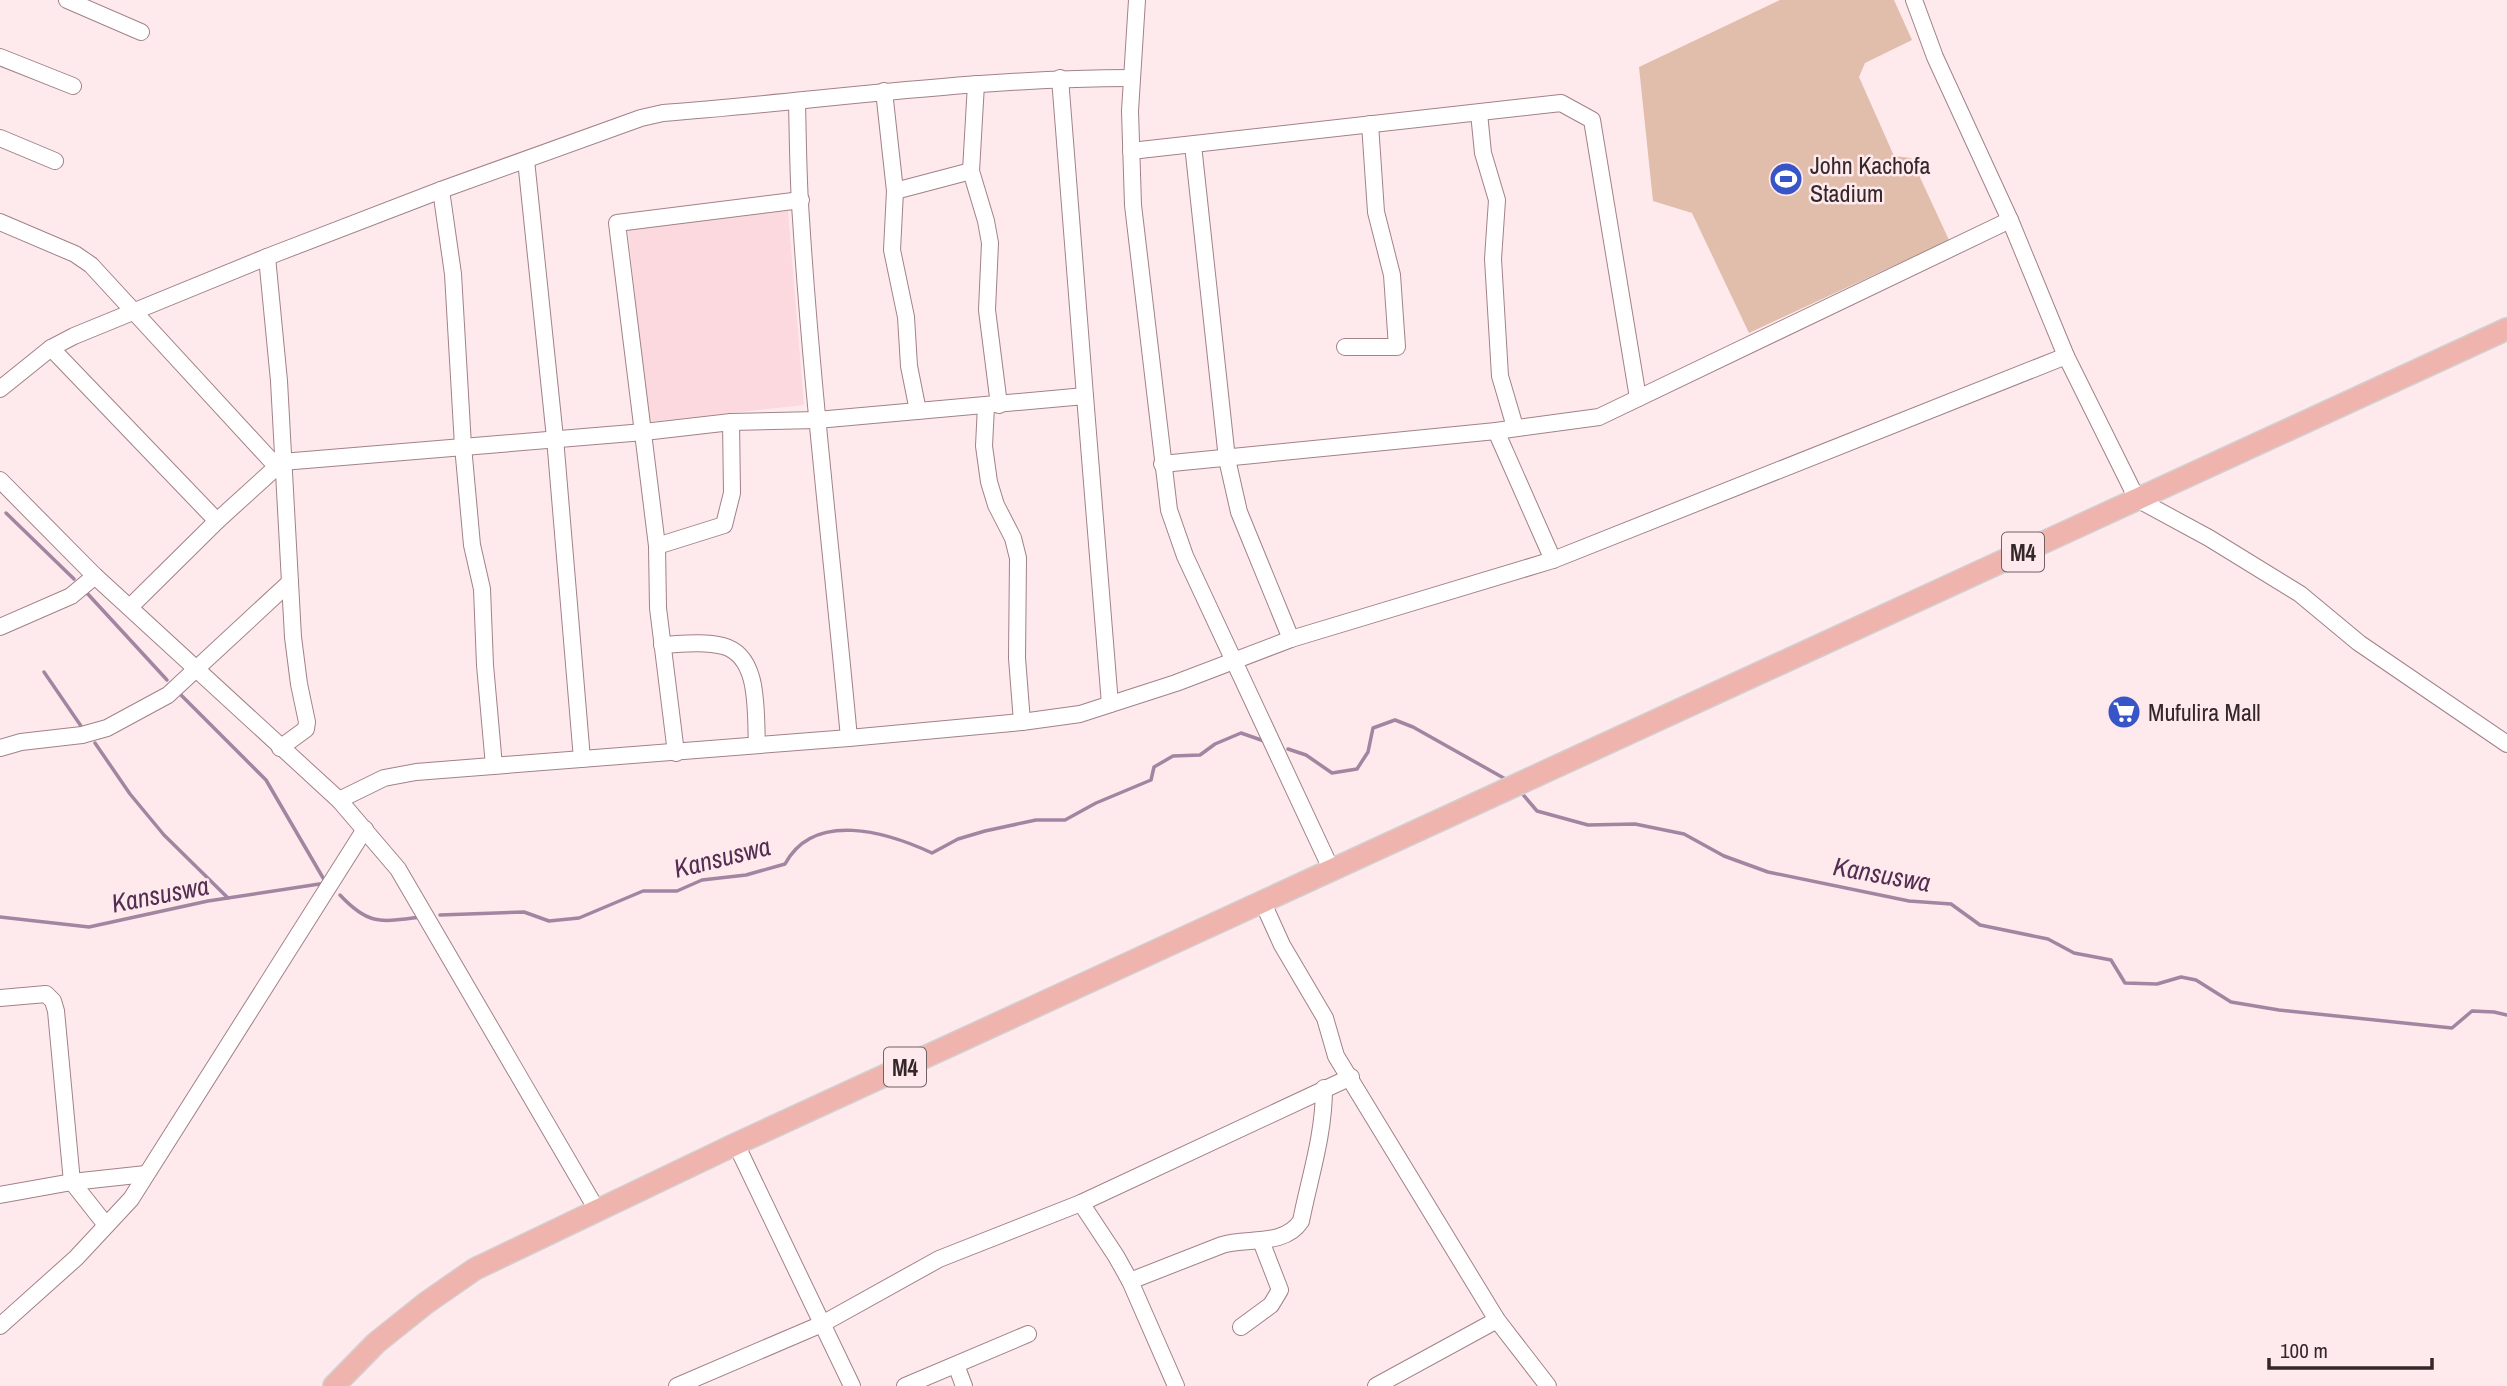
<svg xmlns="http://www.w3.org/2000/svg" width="2507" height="1386" font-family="'Archivo Narrow',sans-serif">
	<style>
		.built { fill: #fbd9de }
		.garden { fill: #e1bdac }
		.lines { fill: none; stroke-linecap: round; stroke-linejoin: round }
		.stream { stroke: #a286a1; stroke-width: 3.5 }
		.minor-casing { stroke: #a18287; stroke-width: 18 }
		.major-casing { stroke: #d2cfd0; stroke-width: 24 }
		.minor { stroke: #fff; stroke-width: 16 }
		.major { stroke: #efb4ae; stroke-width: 21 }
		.labels { text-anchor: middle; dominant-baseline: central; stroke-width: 5; stroke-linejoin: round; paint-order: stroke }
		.shield { fill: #fee9ec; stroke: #716164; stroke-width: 2 }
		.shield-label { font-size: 23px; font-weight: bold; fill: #342729 }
		.poi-label { font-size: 24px; fill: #342729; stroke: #fee9ec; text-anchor: start }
		.water-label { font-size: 26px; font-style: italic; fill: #542d53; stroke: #fee9ec }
	</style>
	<rect width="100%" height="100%" fill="#fee9ec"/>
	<polygon class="built" points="788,211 804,405 648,422 628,228"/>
	<polygon class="garden" points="1780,0 1894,0 1912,40 1865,63 1859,77 1894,156 1911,158 1949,240 1749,333 1692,213 1653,201 1639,67"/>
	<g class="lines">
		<g class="stream">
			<polyline points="6,513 74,579"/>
			<polyline points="86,592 167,680"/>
			<polyline points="44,672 81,726"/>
			<polyline points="95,743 130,794 164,835 228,898"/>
			<polyline points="1288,749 1306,755 1332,773 1357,769 1368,752 1373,728 1395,720 1413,727 1509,781"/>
			<polyline points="1520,791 1537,811 1588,825 1635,824 1684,834 1724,856 1768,872 1909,901 1951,904 1980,925 2048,939 2074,953 2111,960 2125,983 2157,984 2181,977 2196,980 2231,1002 2279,1010 2452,1028 2472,1011 2494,1012 2507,1015"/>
			<path d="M340 895C369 926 381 922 420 917"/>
			<path d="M440 915 524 912 549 921 579 918 643 891H677L702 880 746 875 785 864C814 810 887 832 932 853L958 839 985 831 1036 820H1065L1096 803 1151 780 1154 767 1173 756 1200 755 1215 744 1241 733 1264 741"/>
			<polyline points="0,917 89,927 208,901 326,883 266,780 179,693"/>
		</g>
		<defs>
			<g id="minor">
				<polyline points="67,0 141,32"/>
				<polyline points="1137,0 1130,111 1133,205 1169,510 1185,556 1332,871"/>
				<polyline points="1914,0 1935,57 2010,220 2066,356 2137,499 2209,538 2300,594 2359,643 2507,744"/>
				<polyline points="0,57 73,86"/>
				<polyline points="1060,78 1085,396"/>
				<polyline points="976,84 971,171 986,221 990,243 987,310 999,405"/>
				<polyline points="884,91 895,191 892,250 906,317 909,366 918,411"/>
				<path d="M797 102C798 141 798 180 801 219 812 392 833 565 849 738"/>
				<polyline points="1479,113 1483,153 1497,200 1493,259 1500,376 1515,427"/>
				<polyline points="0,138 55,161"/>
				<polyline points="1193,145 1227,459 1239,512 1291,639"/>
				<polyline points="1131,151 1561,103 1592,120 1638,398"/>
				<polyline points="526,160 555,438 582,759"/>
				<polyline points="441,190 453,274 463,446 472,545 482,589 485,665 494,766"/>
				<polyline points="895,191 971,171"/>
				<polyline points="0,222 75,254 91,265 277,467"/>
				<polyline points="267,257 279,381 293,637 299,684 307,722 306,729 280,748"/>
				<polyline points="1345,347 1397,347 1392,275 1376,212 1370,124"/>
				<polyline points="51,348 217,521"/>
				<path d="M0 389 51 348 74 336 267 257 441 190 641 118 663 113C819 101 974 78 1131 78"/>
				<polyline points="986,406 984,446 989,482 996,505 1013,538 1018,558 1017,658 1022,722"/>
				<polyline points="1496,431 1553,560"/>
				<polyline points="1162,464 1496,431 1599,417 2010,220"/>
				<polyline points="0,480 95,576 339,800 398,869 597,1210"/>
				<polyline points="657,546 724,525 732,493 731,422"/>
				<polyline points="130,607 217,521 282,462 644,432 731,422 817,420 1085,396 1110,704"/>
				<polyline points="0,627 71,596 95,576"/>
				<path d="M662 645C682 644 703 641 723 646 761 656 755 714 757 744"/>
				<polyline points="0,748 21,742 82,735 107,728 168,695 290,582"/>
				<polyline points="676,753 658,608 657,546 617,223 801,200"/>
				<polyline points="339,800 384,778 416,772 849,738 1022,722 1080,714 1176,683 1291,639 1553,560 2066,356"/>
				<polyline points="1263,903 1282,945 1325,1018 1336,1056 1497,1320 1548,1386"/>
				<polyline points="0,998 46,994 53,1001 56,1011 72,1182 106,1225"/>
				<polyline points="736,1144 852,1386"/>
				<polyline points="0,1195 72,1182 146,1174"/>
				<polyline points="1081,1203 1116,1256 1130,1281 1176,1386"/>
				<path d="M1130 1281 1222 1245C1247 1237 1284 1247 1301 1221 1310 1176 1324 1135 1324 1088"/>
				<polyline points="0,1326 76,1258 131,1199 365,829"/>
				<polyline points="1241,1327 1271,1305 1280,1290 1261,1241"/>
				<polyline points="956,1365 964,1386"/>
				<polyline points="677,1386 822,1324 939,1259 1081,1203 1351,1077"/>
				<polyline points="905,1386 1028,1334"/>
				<polyline points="1376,1386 1497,1320"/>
			</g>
			<polyline id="major" points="334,1386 376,1343 426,1303 475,1269 736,1144 2507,329"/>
		</defs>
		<use href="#minor" class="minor-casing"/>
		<use href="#major" class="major-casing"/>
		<use href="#minor" class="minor"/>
		<use href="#major" class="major"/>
	</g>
	<defs>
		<symbol id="stadium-disc" viewBox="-11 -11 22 22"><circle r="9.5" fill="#3755c7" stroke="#fee9ec"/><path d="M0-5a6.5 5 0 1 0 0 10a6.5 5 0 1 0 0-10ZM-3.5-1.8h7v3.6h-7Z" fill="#fff"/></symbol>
		<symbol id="supermarket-disc" viewBox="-11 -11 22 22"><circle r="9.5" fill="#3755c7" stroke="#fee9ec"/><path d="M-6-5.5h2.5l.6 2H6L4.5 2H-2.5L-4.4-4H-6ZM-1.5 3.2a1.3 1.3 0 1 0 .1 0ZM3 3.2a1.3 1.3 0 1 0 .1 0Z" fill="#fff"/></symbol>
	</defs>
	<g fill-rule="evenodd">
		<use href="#stadium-disc" x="1767" y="160" width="38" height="38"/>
		<use href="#supermarket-disc" x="2105" y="693" width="38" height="38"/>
	</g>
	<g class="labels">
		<g class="shield">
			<rect x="2002" y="532.5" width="42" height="39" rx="5"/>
			<rect x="884" y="1047.5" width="42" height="39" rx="5"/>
		</g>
		<g class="shield-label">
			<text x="2023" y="552">M4</text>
			<text x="905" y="1067">M4</text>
		</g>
		<g class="poi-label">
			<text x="1810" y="165">John Kachofa<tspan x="1810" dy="28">Stadium</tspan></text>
			<text x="2148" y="712">Mufulira Mall</text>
		</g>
		<g class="water-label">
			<text transform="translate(722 857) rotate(-14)">Kansuswa</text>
			<text transform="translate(1882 874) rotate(10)">Kansuswa</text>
			<text transform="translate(160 894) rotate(-11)">Kansuswa</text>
		</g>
	</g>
	<path d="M2269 1358v10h163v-10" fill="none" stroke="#342729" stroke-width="3.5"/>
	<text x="2280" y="1358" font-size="21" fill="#342729" stroke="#fee9ec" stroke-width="5" paint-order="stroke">100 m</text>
</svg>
